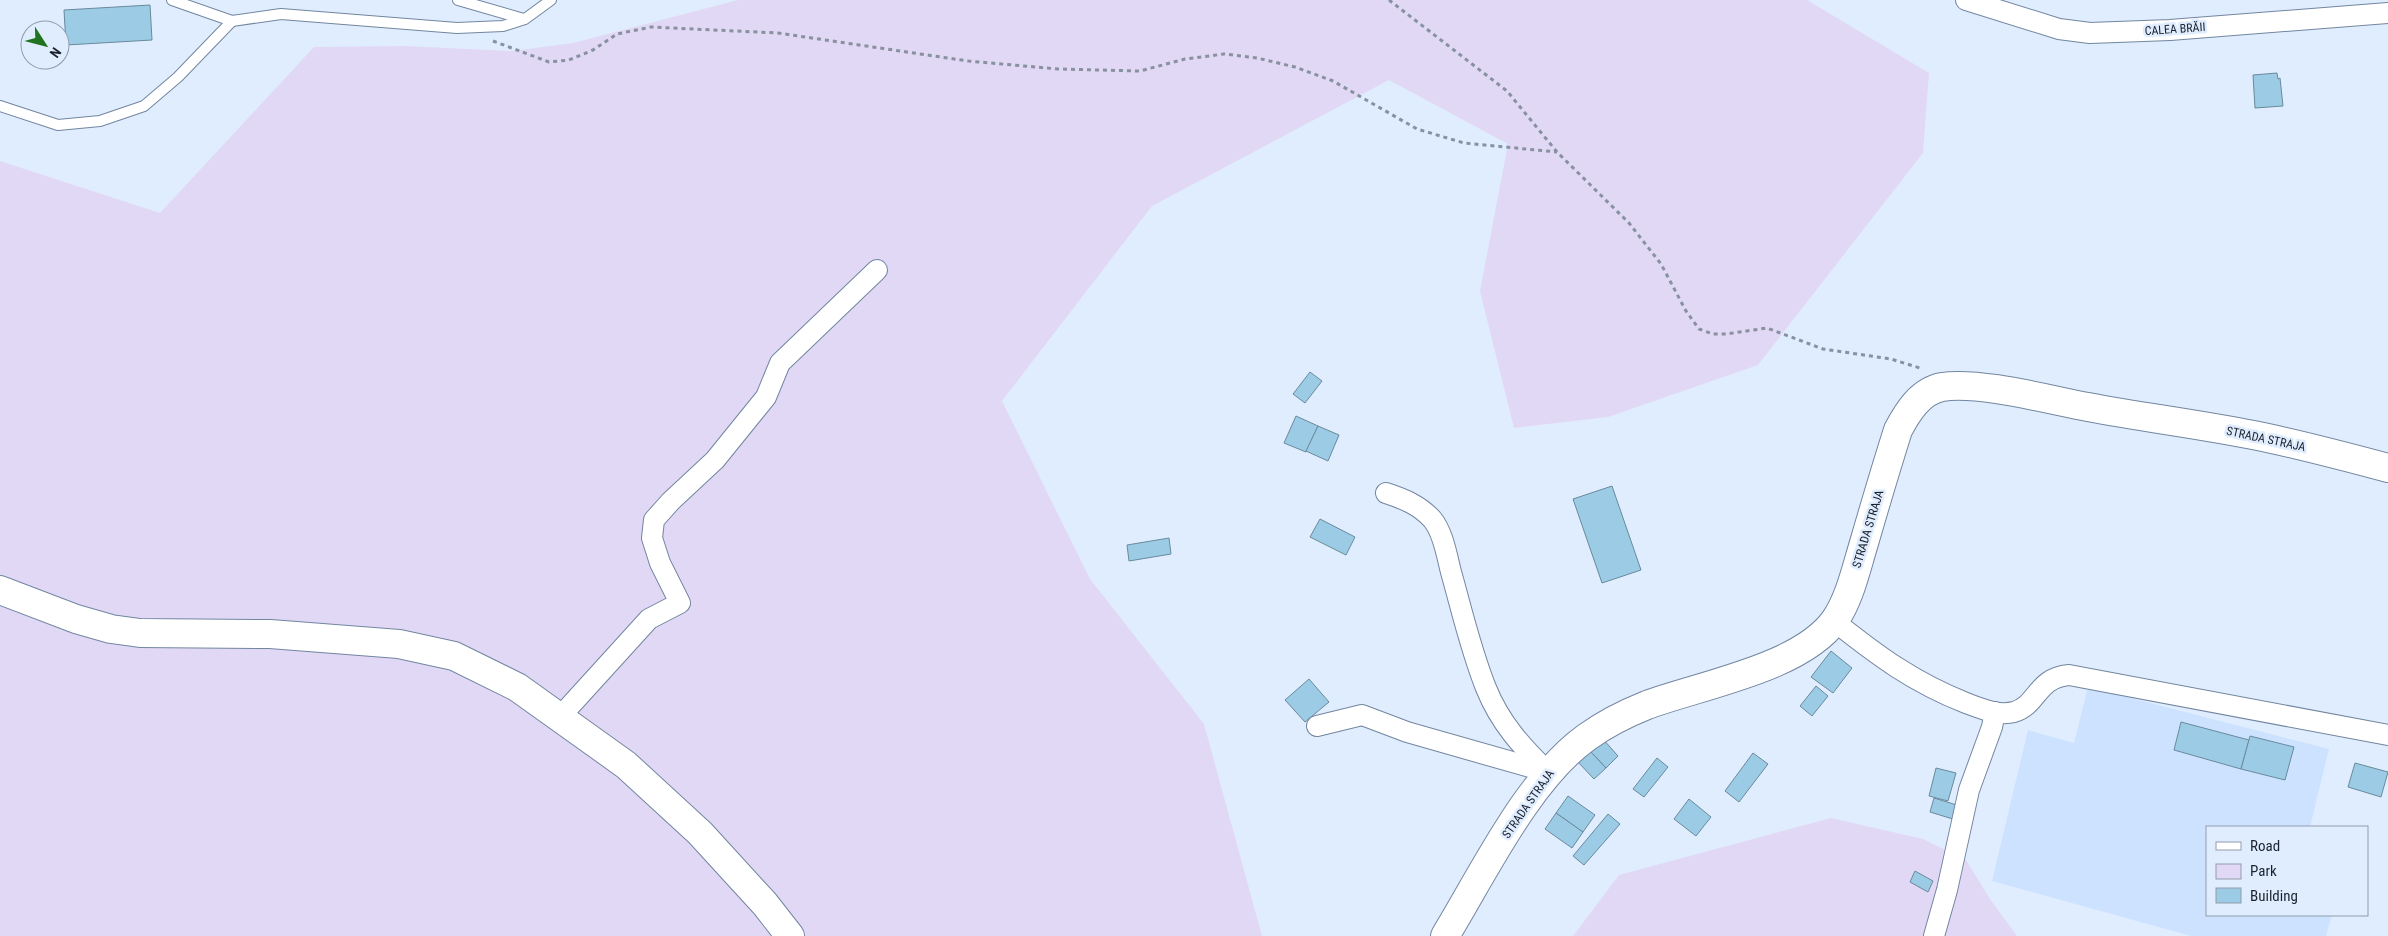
<svg xmlns="http://www.w3.org/2000/svg" width="2388" height="936" font-family="'Roboto Condensed',sans-serif">
	<style>
		.built { fill: #cde2fe }
		.green { fill: #e1d8f5 }
		.building { fill: #9ccbe5; stroke: #698a9c }
		.lines { fill: none; stroke-linecap: round; stroke-linejoin: round }
		.service-casing { stroke: #7286a0; stroke-width: 12 }
		.minor-casing { stroke: #7286a0; stroke-width: 22 }
		.secondary-casing { stroke: #7286a0; stroke-width: 30 }
		.path { stroke: #8791a0; stroke-width: 3; stroke-dasharray: 4 4; stroke-linecap: butt }
		.service { stroke: #fff; stroke-width: 10 }
		.minor { stroke: #fff; stroke-width: 20 }
		.secondary { stroke: #fff; stroke-width: 28 }
		.labels { text-anchor: middle; dominant-baseline: central; stroke-width: 5; stroke-linejoin: round; paint-order: stroke }
		.street-label { font-size: 12px; fill: #1a222d; stroke: #e0edff }
	</style>
	<rect width="100%" height="100%" fill="#e0edff"/>
	<polygon class="built" points="2088,687 2329,749 2310,827 2207,827 2207,915 2332,915 2326,936 2191,936 1992,881 2028,730 2074,743"/>
	<g class="green">
		<polygon points="738,0 1807,0 1929,73 1923,153 1758,365 1608,417 1514,428 1480,291 1508,144 1389,80 1152,206 1002,401 1090,579 1204,724 1262,936 0,936 0,161 160,213 314,47 405,46 512,51 573,43"/>
		<polygon points="1831,818 1923,839 1966,860 1990,899 2017,936 1573,936 1619,875"/>
	</g>
	<g class="building">
		<polygon points="150,5 152,40 66,45 64,10"/>
		<polygon points="2277,73 2278,79 2280,78 2283,106 2255,108 2253,75"/>
		<polygon points="1310,372 1322,381 1305,403 1293,394"/>
		<polygon points="1296,416 1318,426 1306,452 1284,443"/>
		<polygon points="1318,426 1339,435 1328,461 1306,451"/>
		<polygon points="1612,486 1641,570 1602,583 1573,499"/>
		<polygon points="1320,519 1355,537 1346,555 1310,537"/>
		<polygon points="1169,538 1171,554 1129,561 1127,545"/>
		<polygon points="1831,651 1852,668 1833,693 1811,677"/>
		<polygon points="1309,679 1329,702 1305,722 1285,700"/>
		<polygon points="1816,686 1828,696 1812,716 1800,706"/>
		<polygon points="2181,722 2249,740 2241,769 2174,750"/>
		<polygon points="2250,736 2294,747 2285,780 2241,769"/>
		<polygon points="1602,738 1618,756 1606,768 1589,750"/>
		<polygon points="1589,750 1606,768 1594,779 1577,761"/>
		<polygon points="1753,753 1768,764 1739,802 1725,791"/>
		<polygon points="1657,758 1668,767 1644,797 1633,789"/>
		<polygon points="2355,763 2388,772 2381,797 2348,787"/>
		<polygon points="1936,768 1956,773 1948,801 1929,796"/>
		<polygon points="1568,796 1595,815 1583,832 1556,813"/>
		<polygon points="1934,798 1960,806 1956,820 1930,812"/>
		<polygon points="1689,799 1711,817 1696,836 1674,819"/>
		<polygon points="1556,813 1583,832 1572,848 1545,829"/>
		<polygon points="1608,814 1620,824 1584,865 1573,856"/>
		<polygon points="1915,871 1933,881 1928,892 1910,882"/>
	</g>
	<g class="lines">
		<defs>
			<g id="service">
				<polyline points="172,0 232,21 281,14 457,28 503,26 525,19 551,0"/>
				<polyline points="458,0 524,19"/>
				<polyline points="0,106 58,125 100,121 144,106 178,77 232,21"/>
			</g>
			<g id="minor">
				<polyline points="1966,0 2059,29 2090,33 2170,30 2388,13"/>
				<path d="M1386 493C1404 499 1419 505 1432 519 1443 532 1447 556 1451 572 1462 611 1471 651 1486 688 1500 723 1522 747 1549 773"/>
				<path d="M1834 621C1878 656 1913 682 1966 703 1982 709 1998 716 2014 712 2038 705 2036 678 2069 675L2388 735"/>
				<polyline points="559,718 649,619 680,603 660,563 652,538 654,520 671,501 715,460 766,397 780,363 877,270"/>
				<polyline points="1317,726 1362,715 1407,732 1544,771"/>
				<polyline points="1934,936 1947,890 1969,790 1992,727 1995,712"/>
			</g>
			<g id="secondary">
				<polyline points="0,590 76,619 111,629 140,633 270,634 399,644 454,656 517,687 626,765 700,833 765,904 790,936"/>
				<path d="M1445 936C1483 874 1528 779 1587 737 1605 724 1627 713 1647 705 1701 685 1801 668 1835 620 1850 598 1856 569 1864 543 1875 505 1886 468 1898 430 1907 413 1920 391 1942 387 1979 381 2050 400 2088 407 2146 418 2205 425 2263 437 2305 446 2347 457 2388 468"/>
			</g>
		</defs>
		<use href="#service" class="service-casing"/>
		<use href="#minor" class="minor-casing"/>
		<use href="#secondary" class="secondary-casing"/>
		<g class="path">
			<polyline points="1389,0 1507,91 1557,152 1629,223 1661,264 1686,311 1699,329 1713,334 1726,334 1767,328 1823,349 1891,359 1923,369"/>
			<polyline points="493,41 549,62 569,60 593,50 617,34 651,27 778,33 968,61 1058,69 1140,71 1185,59 1224,54 1257,58 1295,67 1333,81 1417,129 1464,143 1557,152"/>
		</g>
		<use href="#service" class="service"/>
		<use href="#minor" class="minor"/>
		<use href="#secondary" class="secondary"/>
	</g>
	<g class="labels">
		<g class="street-label">
			<text transform="translate(2175 29) rotate(-4)">CALEA BRĂII</text>
			<text transform="translate(2266 439) rotate(12)">STRADA STRAJA</text>
			<text transform="translate(1868 529) rotate(-73)">STRADA STRAJA</text>
			<text transform="translate(1528 804) rotate(-55)">STRADA STRAJA</text>
		</g>
	</g>
	<rect x="2206" y="826" width="162" height="90" fill="#e0edff" stroke="#919cab"/>
	<rect x="2216" y="842" width="25" height="8" fill="#ffffff" stroke="#919cab"/>
	<text x="2250" y="851" font-size="15" fill="#1a222d">Road</text>
	<rect x="2216" y="864" width="25" height="15" fill="#e1d8f5" stroke="#919cab"/>
	<text x="2250" y="876" font-size="15" fill="#1a222d">Park</text>
	<rect x="2216" y="888" width="25" height="15" fill="#9ccbe5" stroke="#919cab"/>
	<text x="2250" y="901" font-size="15" fill="#1a222d">Building</text>
	<g transform="translate(45 45) rotate(126)"><circle r="24" fill="#e0edff" stroke="#919cab"/>
	<path d="M0-4L9 19L0 12L-9 19Z" fill="#20741f"/>
	<text y="-8" font-size="14" font-weight="bold" text-anchor="middle" fill="#1a222d">N</text>
	</g>
</svg>
